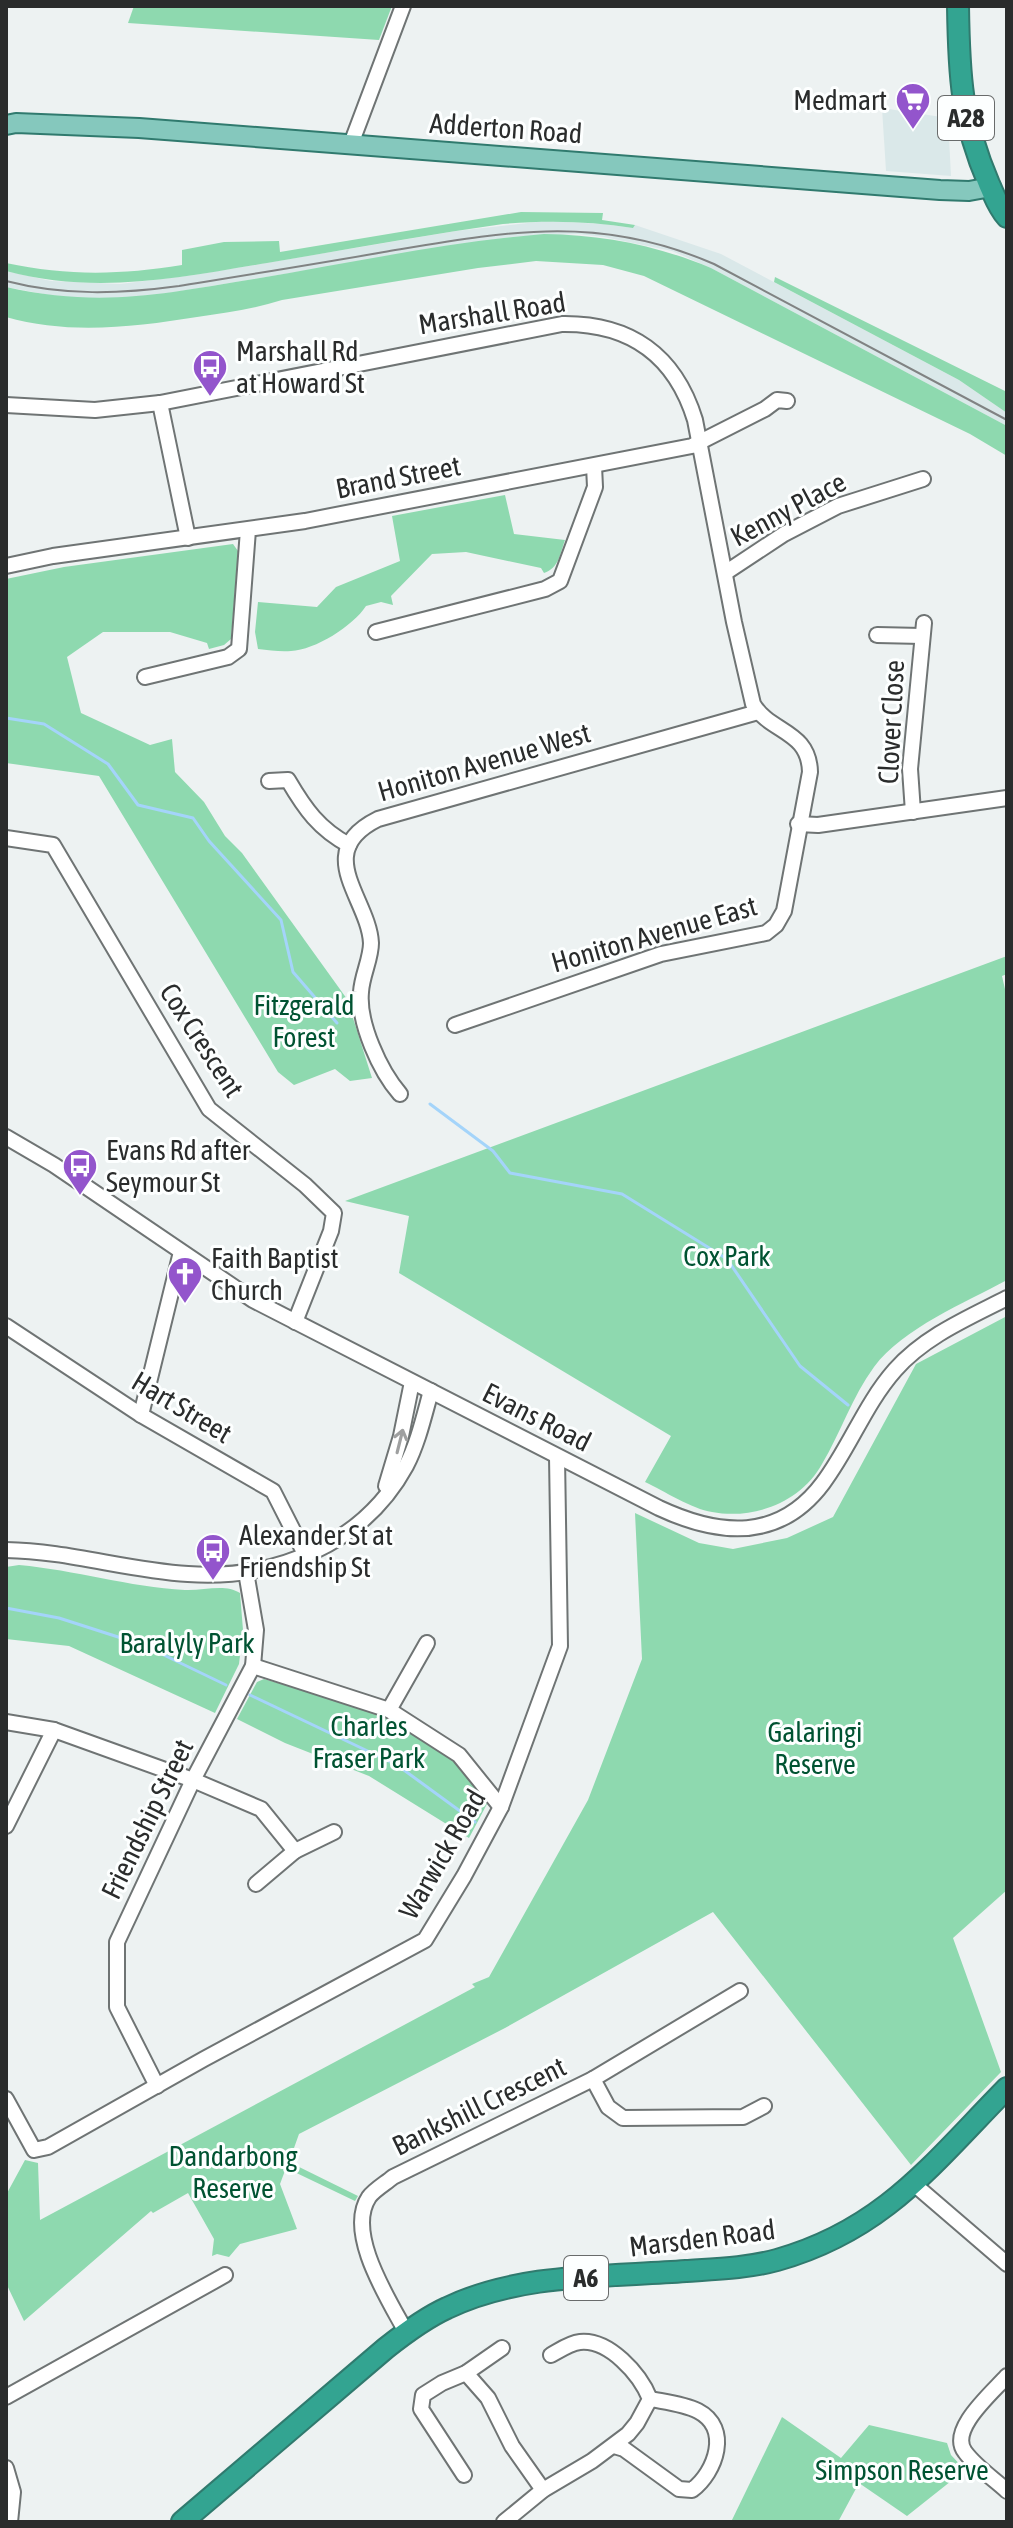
<svg xmlns="http://www.w3.org/2000/svg" width="1013" height="2528" font-family="'Asap Condensed',sans-serif">
	<style>
		.built { fill: #dae8e9 }
		.green { fill: #8ed9af }
		.lines { fill: none; stroke-linecap: round; stroke-linejoin: round }
		.stream { stroke: #a4d4fa; stroke-width: 3 }
		.minor-casing { stroke: #6f7474; stroke-width: 18 }
		.major-casing { stroke: #307a6e; stroke-width: 22 }
		.highway-casing { stroke: #307a6e; stroke-width: 24 }
		.minor { stroke: #fff; stroke-width: 14 }
		.major { stroke: #85c8bd; stroke-width: 18 }
		.highway { stroke: #33a491; stroke-width: 20 }
		.tram { stroke: #808383; stroke-width: 2 }
		.oneway { stroke: #9fa0a0 }
		.labels { text-anchor: middle; dominant-baseline: central; stroke-width: 6; stroke-linejoin: round; paint-order: stroke }
		.shield { fill: #fdffff; stroke: #696b6b; stroke-width: 2 }
		.shield-label { font-size: 26px; font-weight: bold; fill: #2a2c2c }
		.poi-label { font-size: 28px; fill: #2a2c2c; stroke: #fdffff; text-anchor: start }
		.street-label { font-size: 28px; fill: #2a2c2c; stroke: #fdffff }
		.park-label { font-size: 28px; fill: #005332; stroke: #fdffff }
	</style>
	<rect width="100%" height="100%" fill="#edf2f2"/>
	<g class="built">
		<polygon points="882,108 948,118 951,176 886,171"/>
		<polygon points="545,221 604,224 633,228 635,225 721,254 959,380 1007,413 1007,426 711,268 672,251 604,237 578,234 510,237 138,298 71,299 6,287 6,271 51,281 120,284 194,275 456,231"/>
	</g>
	<g class="green">
		<polygon points="134,6 392,6 379,40 128,23"/>
		<path d="M521 212 603 213 602 220 635 225 633 228C590 221 546 220 503 224 424 235 345 250 267 263 178 278 96 295 6 271V263C67 276 120 275 182 265V250L224 242 279 241 280 252Z"/>
		<path d="M544 234C603 235 656 245 711 268L1007 426V456L970 434 644 276 603 265 536 261 478 268 282 300C254 309 226 313 197 317 134 327 69 335 6 317V287C101 308 161 294 254 279 350 263 447 242 544 234Z"/>
		<polygon points="775,277 1007,392 1007,413 959,380 774,282"/>
		<path d="M505 495 514 534 565 540C560 554 559 568 544 573L541 568 466 552 432 554 391 596 393 605 381 602 366 606C353 626 315 650 291 651 280 652 269 650 258 649L255 632 258 602 317 607 336 587 400 561 392 516Z"/>
		<polygon points="233,544 238,551 231,639 224,645 209,649 207,643 170,632 103,632 67,657 81,713 150,745 172,739 175,772 204,802 225,836 242,853 347,999 372,1078 350,1081 335,1069 294,1085 278,1072 99,776 6,763 6,579 64,567"/>
		<path d="M1007 956V974L1002 976 1007 998V1280C965 1303 903 1328 874 1367 852 1397 841 1432 822 1464 801 1502 754 1520 712 1512 692 1509 664 1491 645 1482L671 1436 399 1273 409 1216 345 1201Z"/>
		<polygon points="1007,1316 1007,1890 953,1938 1001,2072 911,2165 713,1912 505,2028 299,2134 289,2162 358,2196 355,2201 286,2168 280,2184 297,2229 240,2244 229,2257 217,2254 212,2256 214,2239 188,2193 153,2213 151,2211 24,2321 6,2283 6,2195 25,2160 38,2163 40,2220 475,1987 472,1984 489,1977 588,1800 642,1659 635,1513 699,1543 733,1549 787,1538 833,1517 916,1364"/>
		<path d="M19 1565C75 1570 129 1587 185 1590 203 1591 225 1583 240 1593L243 1630 239 1664 215 1713 69 1646 6 1639V1567Z"/>
		<polygon points="264,1679 382,1713 454,1760 487,1804 469,1838 369,1776 285,1743 237,1719 257,1682"/>
		<polygon points="782,2417 841,2458 869,2425 947,2443 951,2455 965,2470 907,2516 859,2483 838,2522 731,2522"/>
	</g>
	<g class="lines">
		<g class="stream">
			<polyline points="6,718 44,724 108,764 138,805 193,818 209,841 281,920 293,972 337,1023"/>
			<polyline points="430,1104 493,1151 510,1173 622,1194 727,1259 800,1366 848,1405"/>
			<polyline points="6,1608 59,1618 143,1645 226,1685"/>
			<polyline points="250,1695 397,1765 475,1822"/>
		</g>
		<defs>
			<g id="minor">
				<polyline points="351,144 403,6"/>
				<polyline points="160,403 188,538"/>
				<path d="M6 405 95 410 160 403 562 324C630 323 675 355 695 420L734 622 753 704C770 733 809 730 810 772L784 911 776 925 766 933 661 954 455 1025"/>
				<polyline points="6,566 53,556 305,521 692,446 765,409 777,400 787,401"/>
				<polyline points="725,573 784,534 838,506 923,479"/>
				<polyline points="376,632 545,589 560,581 595,487 594,466"/>
				<polyline points="877,635 922,636"/>
				<polyline points="145,677 228,657 239,649 248,530"/>
				<path d="M269 781 288 780C305 809 319 829 349 845"/>
				<polyline points="913,812 910,769 924,623"/>
				<polyline points="798,824 818,825 1007,798"/>
				<polyline points="6,838 53,845 209,1109 305,1185 334,1213 331,1231 295,1322"/>
				<path d="M400 1094C380 1071 358 1023 361 992 362 975 371 959 371 943 369 899 311 852 378 819L758 712"/>
				<path d="M6 1137 54 1165 253 1300 659 1508C719 1536 779 1542 823 1483 850 1447 865 1404 895 1370 925 1336 968 1318 1007 1298"/>
				<polyline points="6,1326 141,1415 273,1491 306,1556"/>
				<polyline points="141,1415 181,1252"/>
				<polyline points="386,1486 401,1436 412,1382"/>
				<path d="M6 1550C68 1551 126 1570 188 1574 274 1580 363 1545 406 1466 418 1443 424 1416 431 1391"/>
				<polyline points="253,1666 389,1710 459,1755 501,1807"/>
				<polyline points="389,1710 427,1643"/>
				<polyline points="6,1722 54,1730 193,1780 261,1809 295,1851"/>
				<polyline points="6,1826 54,1730"/>
				<polyline points="256,1884 295,1851 334,1832"/>
				<polyline points="593,2079 608,2107 623,2118 743,2117 764,2106"/>
				<polyline points="157,2086 117,2007 117,1942 193,1780 253,1666 256,1630 246,1572"/>
				<polyline points="6,2099 34,2150 48,2147 204,2059 425,1940 464,1876 501,1807 560,1646 557,1457"/>
				<polyline points="915,2185 1007,2264"/>
				<path d="M406 2332C389 2300 345 2233 369 2197 374 2190 386 2183 393 2177L593 2079 740 1991"/>
				<polyline points="466,2373 488,2398 512,2446 543,2490"/>
				<path d="M1007 2376C992 2393 948 2430 965 2452 976 2467 994 2479 1007 2491"/>
				<polyline points="6,2397 225,2275"/>
				<path d="M614 2446 624 2449 679 2489 692 2490C716 2472 731 2428 698 2411 684 2404 665 2402 650 2399"/>
				<polyline points="6,2468 13,2492 10,2522"/>
				<polyline points="464,2475 421,2409 423,2395 442,2383 466,2373 502,2348"/>
				<path d="M504 2522 543 2490 592 2461 628 2434 637 2423 650 2399C640 2374 609 2339 580 2342 570 2343 560 2350 551 2355"/>
			</g>
			<polyline id="major" points="6,125 16,123 139,128 940,190 969,191 991,187"/>
			<g id="highway">
				<path d="M958 6C959 76 961 119 989 184 995 197 998 207 1007 217"/>
				<path d="M182 2522 386 2348C405 2333 425 2318 447 2308 519 2273 608 2277 686 2271 716 2269 748 2268 777 2260 884 2230 933 2163 1007 2088"/>
			</g>
		</defs>
		<use href="#minor" class="minor-casing"/>
		<use href="#major" class="major-casing"/>
		<use href="#highway" class="highway-casing"/>
		<use href="#minor" class="minor"/>
		<use href="#major" class="major"/>
		<use href="#highway" class="highway"/>
		<path class="tram" d="M6 281C64 296 120 294 179 286 247 275 316 264 384 252 504 232 597 213 714 264L1007 420"/>
	</g>
	<defs><path id="oneway-shaft" d="M-6 0H5M1.5-3L5.5 0L1.5 3" fill="none" stroke-width="1.6" stroke-linecap="round" stroke-linejoin="round" transform="scale(2)"/></defs>
	<use class="oneway" href="#oneway-shaft" transform="translate(400 1441) rotate(-76)"/>
	<defs>
		<symbol id="supermarket-pin" viewBox="-11 -11 22 30"><path d="M0 17L-7.5 6A9.5 9.5 0 1 1 7.5 6Z" fill="#9355cc" stroke="#fdffff"/><path d="M-6-5.5h2.5l.6 2H6L4.5 2H-2.5L-4.4-4H-6ZM-1.5 3.2a1.3 1.3 0 1 0 .1 0ZM3 3.2a1.3 1.3 0 1 0 .1 0Z" fill="#fff"/></symbol>
		<symbol id="bus-pin" viewBox="-11 -11 22 30"><path d="M0 17L-7.5 6A9.5 9.5 0 1 1 7.5 6Z" fill="#9355cc" stroke="#fdffff"/><path d="M-5-6H5V4H4V6H2V4H-2V6H-4V4H-5ZM-3.5-4V0h7V-4ZM-3.5 1.2v1.5H-2V1.2ZM2 1.2v1.5H3.5V1.2Z" fill="#fff"/></symbol>
		<symbol id="church-pin" viewBox="-11 -11 22 30"><path d="M0 17L-7.5 6A9.5 9.5 0 1 1 7.5 6Z" fill="#9355cc" stroke="#fdffff"/><path d="M-1.2-6h2.4v3.5h3.3v2.4h-3.3V6h-2.4V-.1h-3.3v-2.4h3.3Z" fill="#fff"/></symbol>
	</defs>
	<g fill-rule="evenodd">
		<use href="#supermarket-pin" x="893" y="80" width="40" height="54"/>
		<use href="#bus-pin" x="190" y="347" width="40" height="54"/>
		<use href="#bus-pin" x="60" y="1146" width="40" height="54"/>
		<use href="#church-pin" x="165" y="1254" width="40" height="54"/>
		<use href="#bus-pin" x="193" y="1531" width="40" height="54"/>
	</g>
	<g class="labels">
		<g class="shield">
			<rect x="938" y="96" width="56" height="44" rx="6"/>
			<rect x="564" y="2256" width="44" height="44" rx="6"/>
		</g>
		<g class="shield-label">
			<text x="966" y="118">A28</text>
			<text x="586" y="2278">A6</text>
		</g>
		<g class="poi-label">
			<text x="887" y="100" text-anchor="end">Medmart</text>
			<text x="236" y="351">Marshall Rd<tspan x="236" dy="32">at Howard St</tspan></text>
			<text x="106" y="1150">Evans Rd after<tspan x="106" dy="32">Seymour St</tspan></text>
			<text x="211" y="1258">Faith Baptist<tspan x="211" dy="32">Church</tspan></text>
			<text x="239" y="1535">Alexander St at<tspan x="239" dy="32">Friendship St</tspan></text>
		</g>
		<g class="street-label">
			<text transform="translate(506 128) rotate(4)">Adderton Road</text>
			<text transform="translate(492 313) rotate(-9)">Marshall Road</text>
			<text transform="translate(398 477) rotate(-11)">Brand Street</text>
			<text transform="translate(788 509) rotate(-28)">Kenny Place</text>
			<text transform="translate(891 722) rotate(-87)">Clover Close</text>
			<text transform="translate(484 762) rotate(-16)">Honiton Avenue West</text>
			<text transform="translate(654 934) rotate(-16)">Honiton Avenue East</text>
			<text transform="translate(202 1040) rotate(57)">Cox Crescent</text>
			<text transform="translate(182 1407) rotate(31)">Hart Street</text>
			<text transform="translate(537 1417) rotate(27)">Evans Road</text>
			<text transform="translate(147 1819) rotate(-64)">Friendship Street</text>
			<text transform="translate(442 1854) rotate(-60)">Warwick Road</text>
			<text transform="translate(479 2106) rotate(-26)">Bankshill Crescent</text>
			<text transform="translate(702 2238) rotate(-7)">Marsden Road</text>
		</g>
		<g class="park-label">
			<text x="304" y="1005">Fitzgerald<tspan x="304" dy="32">Forest</tspan></text>
			<text x="727" y="1256">Cox Park</text>
			<text x="187" y="1643">Baralyly Park</text>
			<text x="369" y="1726">Charles<tspan x="369" dy="32">Fraser Park</tspan></text>
			<text x="815" y="1732">Galaringi<tspan x="815" dy="32">Reserve</tspan></text>
			<text x="233" y="2156">Dandarbong<tspan x="233" dy="32">Reserve</tspan></text>
			<text x="902" y="2470">Simpson Reserve</text>
		</g>
	</g>
	<rect width="1013" height="2528" fill="none" stroke="#2a2c2c" stroke-width="16"/>
</svg>
